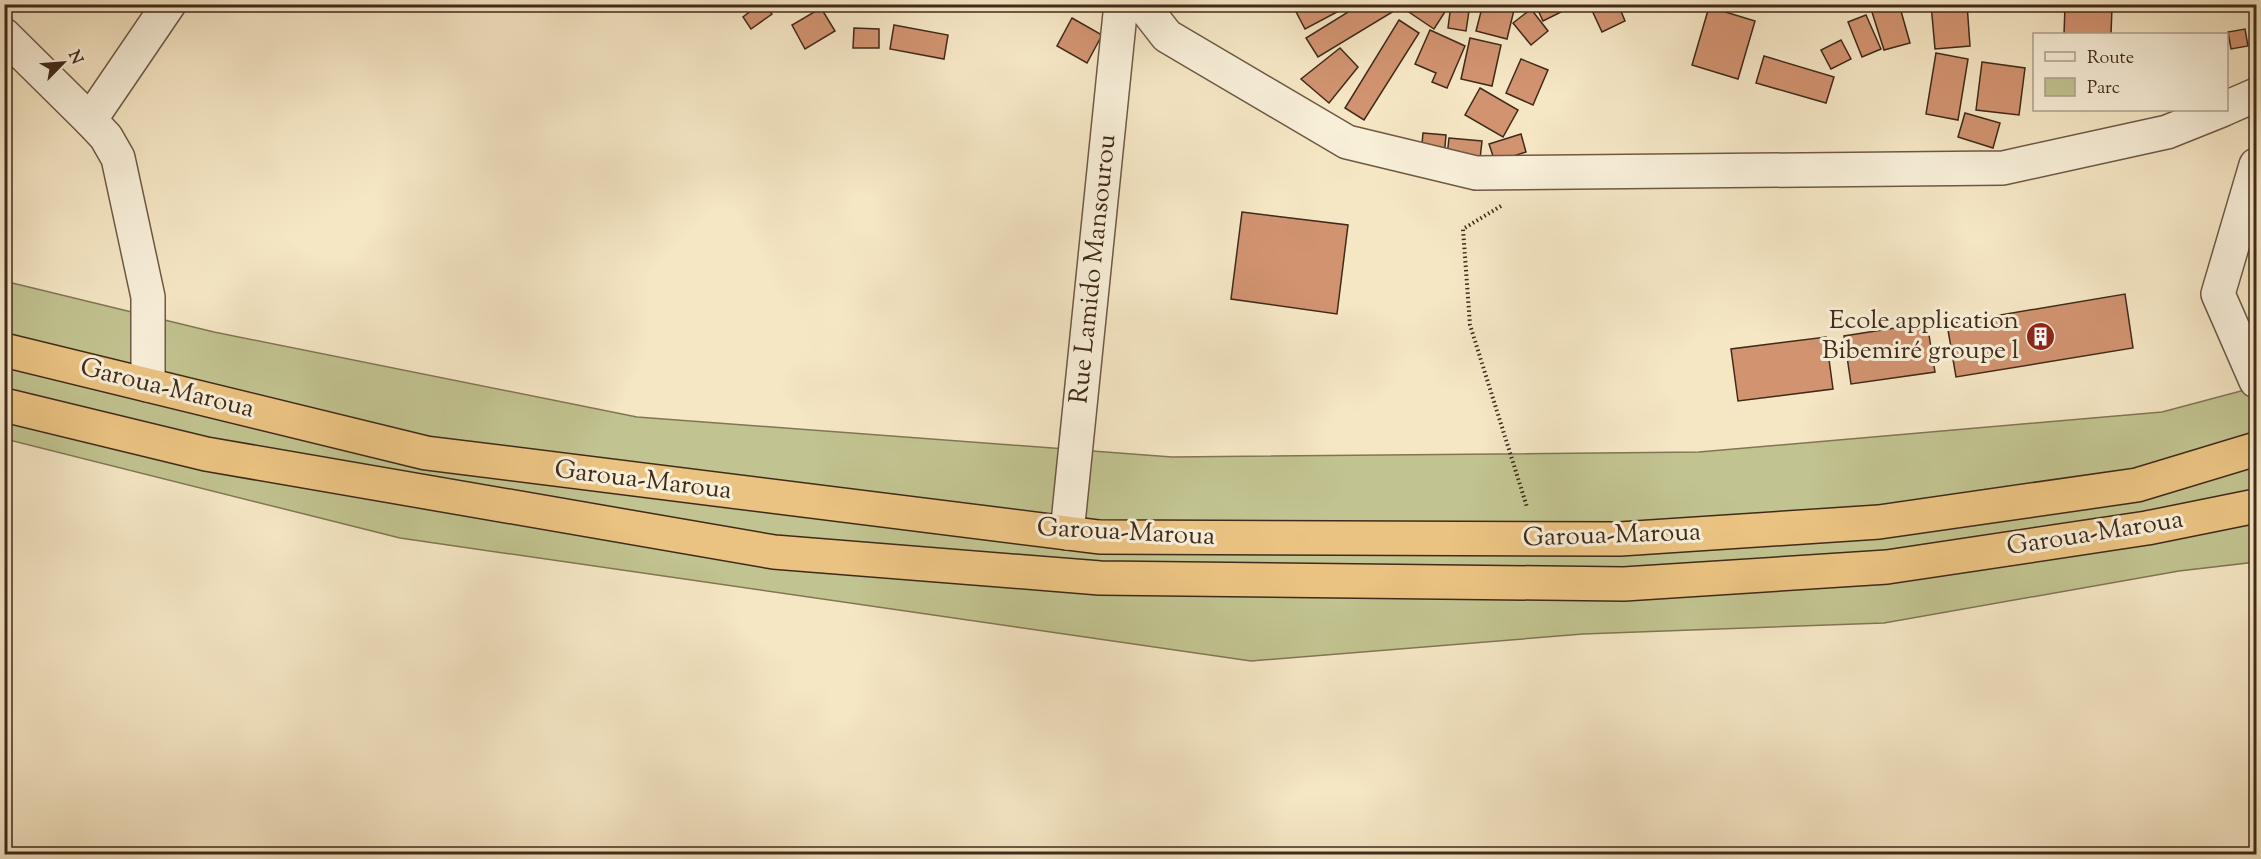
<svg xmlns="http://www.w3.org/2000/svg" width="2261" height="859" font-family="'Sorts Mill Goudy',serif">
	<style>
		.green { fill: #c1c390; stroke: #817654; stroke-width: 1.5 }
		.building { fill: #d19370; stroke: #412a19; stroke-width: 1.5 }
		.lines { fill: none; stroke-linecap: round; stroke-linejoin: round }
		.street-casing { stroke: #6e5944; stroke-width: 36 }
		.highway-casing { stroke: #412a19; stroke-width: 36 }
		.path { stroke: #412a19; stroke-width: 4; stroke-dasharray: 1.5 3; stroke-linecap: butt }
		.street { stroke: #f8efd9; stroke-width: 33 }
		.highway { stroke: #eac382; stroke-width: 33 }
		.labels { text-anchor: middle; dominant-baseline: central; stroke-width: 6; stroke-linejoin: round; paint-order: stroke }
		.street-label { font-size: 26px; fill: #412a19; stroke: #f8efd9 }
		.poi-label { font-size: 26px; fill: #412a19; stroke: #f8efd9; text-anchor: end }
	</style>
	<rect width="100%" height="100%" fill="#f5e6c4"/>
	<filter id="stains"><feTurbulence type="fractalNoise" baseFrequency=".00333" numOctaves="4"/><feColorMatrix values="0 0 0 0 .2 0 0 0 0 .09 0 0 0 0 .02 0 0 0 .5 -.17"/></filter>
	<radialGradient id="worn" r=".72"><stop offset=".6" stop-color="#630" stop-opacity="0"/><stop offset="1" stop-color="#630" stop-opacity=".3"/></radialGradient>
	<polygon class="green" points="4,281 214,332 637,417 1172,457 1699,452 2162,412 2256,387 2256,562 2179,571 1884,623 1583,634 1251,661 400,538 5,439"/>
	<g class="building">
		<polygon points="760,4 765,4 772,14 751,29 743,17"/>
		<polygon points="1049,4 1070,4 1069,9"/>
		<polygon points="1292,4 1352,4 1305,29"/>
		<polygon points="1361,4 1390,4 1394,11 1318,57 1306,38"/>
		<polygon points="1397,4 1445,4 1448,7 1434,29"/>
		<polygon points="1451,4 1470,4 1466,31 1448,28"/>
		<polygon points="1483,4 1494,4 1514,10 1507,39 1476,31"/>
		<polygon points="1539,4 1577,4 1543,21 1536,6"/>
		<polygon points="1589,4 1618,4 1625,21 1602,32"/>
		<polygon points="1887,4 1899,4 1910,43 1884,50 1871,9"/>
		<polygon points="1931,4 1967,4 1970,46 1935,49"/>
		<polygon points="1997,4 2023,4 2023,5 1998,10"/>
		<polygon points="1709,7 1755,21 1738,79 1692,65"/>
		<polygon points="2065,7 2112,8 2111,34 2064,34"/>
		<polygon points="821,8 835,31 805,49 792,25"/>
		<polygon points="1531,9 1548,31 1531,45 1513,23"/>
		<polygon points="1866,15 1881,49 1862,57 1848,22"/>
		<polygon points="1072,18 1102,35 1087,63 1057,46"/>
		<polygon points="1399,20 1419,33 1364,120 1345,108"/>
		<polygon points="894,25 948,35 944,59 890,49"/>
		<polygon points="854,28 879,29 879,48 853,48"/>
		<polygon points="2245,29 2248,46 2231,49 2228,32"/>
		<polygon points="1430,30 1465,46 1447,88 1432,82 1436,73 1415,64"/>
		<polygon points="1470,38 1501,45 1492,86 1461,79"/>
		<polygon points="1841,40 1851,59 1831,69 1821,50"/>
		<polygon points="1340,48 1358,67 1329,103 1301,79"/>
		<polygon points="1936,53 1968,59 1958,120 1926,114"/>
		<polygon points="1764,56 1834,77 1826,103 1756,83"/>
		<polygon points="1521,59 1548,70 1533,105 1506,93"/>
		<polygon points="1982,62 2025,68 2019,115 1976,110"/>
		<polygon points="1480,88 1518,110 1503,137 1465,115"/>
		<polygon points="1965,113 2000,123 1993,148 1958,137"/>
		<polygon points="1423,133 1446,135 1444,158 1421,155"/>
		<polygon points="1521,134 1526,152 1495,162 1489,144"/>
		<polygon points="1449,138 1482,141 1480,159 1447,156"/>
		<polygon points="1242,212 1348,225 1337,314 1231,299"/>
		<polygon points="2125,294 2133,348 1956,377 1947,324"/>
		<polygon points="1927,323 1935,372 1851,384 1844,336"/>
		<polygon points="1826,337 1833,389 1738,401 1731,349"/>
	</g>
	<g class="lines">
		<defs>
			<g id="street">
				<polyline points="1142,4 1167,36 1347,142 1476,173 2003,168 2167,132 2222,110"/>
				<polyline points="4,35 90,120 106,137 118,158 148,297 148,385"/>
				<polyline points="2226,108 2256,95"/>
				<polyline points="90,120 169,4"/>
				<polyline points="2256,165 2218,294 2256,381"/>
				<polyline points="1067,533 1121,4"/>
			</g>
			<g id="highway">
				<polyline points="4,350 426,453 1099,537 1620,539 1879,522 2137,485 2256,449"/>
				<polyline points="4,405 206,454 774,552 1100,578 1624,584 1887,567 2147,528 2256,506"/>
			</g>
		</defs>
		<use href="#street" class="street-casing"/>
		<use href="#highway" class="highway-casing"/>
		<polyline class="path" points="1501,206 1463,229 1470,325 1527,507"/>
		<use href="#street" class="street"/>
		<use href="#highway" class="highway"/>
	</g>
	<defs>
		<symbol id="building-disc" viewBox="-11 -11 22 22"><circle r="9.5" fill="#8f2418" stroke="#f8efd9"/><path d="M-4-6H4V6H1V3H-1V6H-4ZM-2.5-4.3h1.7v1.8h-1.7ZM.8-4.3h1.7v1.8H.8ZM-2.5-1h1.7V.8h-1.7ZM.8-1h1.7V.8H.8Z" fill="#fff"/></symbol>
	</defs>
	<g fill-rule="evenodd">
		<use href="#building-disc" x="2024" y="320" width="33" height="33"/>
	</g>
	<g class="labels">
		<g class="street-label">
			<text transform="translate(1094 269) rotate(-84)">Rue Lamido Mansourou</text>
			<text transform="translate(167 389) rotate(14)">Garoua-Maroua</text>
			<text transform="translate(643 481) rotate(7)">Garoua-Maroua</text>
			<text transform="translate(1126 533) rotate(3)">Garoua-Maroua</text>
			<text transform="translate(2095 534) rotate(-9)">Garoua-Maroua</text>
			<text transform="translate(1612 536) rotate(-2)">Garoua-Maroua</text>
		</g>
		<g class="poi-label">
			<text x="2019" y="321">Ecole application<tspan x="2019" dy="30">Bibemiré groupe l</tspan></text>
		</g>
	</g>
	<rect width="2261" height="859" fill="none" stroke="#f5e6c4" stroke-width="24"/>
	<rect x="6" y="6" width="2249" height="847" fill="none" stroke="#412a19" stroke-width="3"/>
	<rect x="12" y="12" width="2237" height="835" fill="none" stroke="#412a19" stroke-width="1.5"/>
	<rect x="2033" y="33" width="195" height="78" fill="#f8efd9" stroke="#afa08c" stroke-width="1.5"/>
	<rect x="2045" y="52" width="30" height="9" fill="#f8efd9" stroke="#afa08c" stroke-width="1.5"/>
	<text x="2087" y="63" font-size="18" fill="#412a19">Route</text>
	<rect x="2045" y="78" width="30" height="18" fill="#c1c390" stroke="#afa08c" stroke-width="1.5"/>
	<text x="2087" y="93" font-size="18" fill="#412a19">Parc</text>
	<g transform="translate(63 63) rotate(65)" stroke="#f8efd9" stroke-width="4.5" paint-order="stroke">
	<path d="M0-4.5L10 22L0 15L-10 22Z" fill="#412a19"/>
	<text y="-9" font-size="16" font-weight="bold" text-anchor="middle" fill="#412a19">N</text>
	</g>
	<rect width="100%" height="100%" filter="url(#stains)"/>
	<rect width="100%" height="100%" fill="url(#worn)"/>
</svg>
